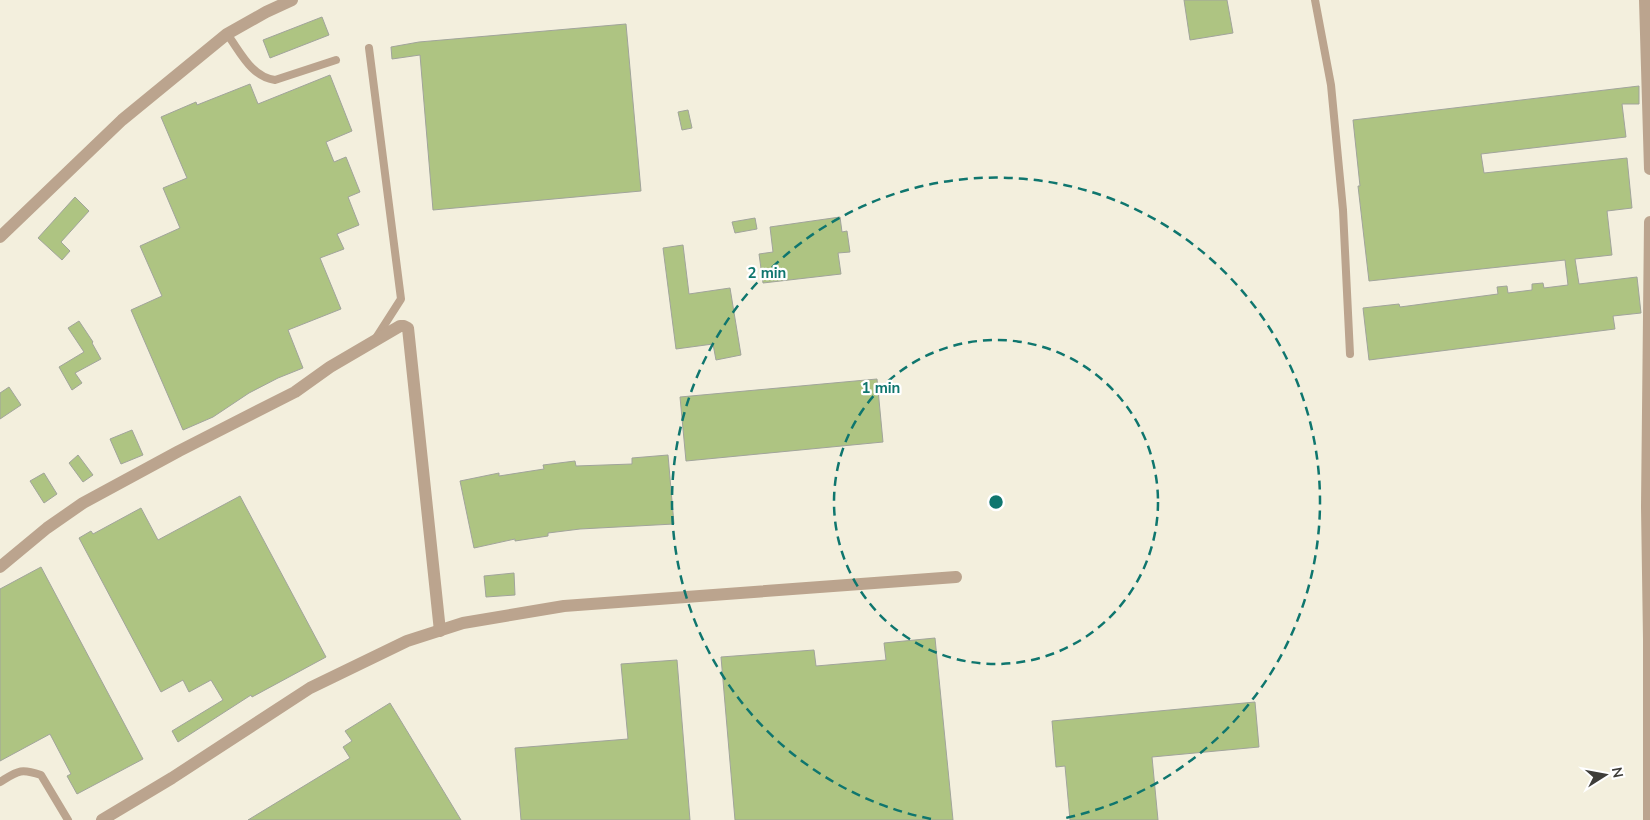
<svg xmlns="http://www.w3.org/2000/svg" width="1650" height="820" font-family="'Nunito Sans',sans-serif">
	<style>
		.built { fill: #f3efdd }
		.building { fill: #aec482; stroke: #a1a49b }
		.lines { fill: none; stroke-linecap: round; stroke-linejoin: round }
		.service { stroke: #bba48e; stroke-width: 8 }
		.minor { stroke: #bba48e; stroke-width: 12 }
		.ring { fill: none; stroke: #0f766e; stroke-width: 2.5; stroke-dasharray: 9 6 }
		.centre { fill: #0f766e; stroke: #fff; stroke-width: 2.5 }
		.ring-label { font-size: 15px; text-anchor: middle; font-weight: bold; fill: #0f766e; stroke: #fff; stroke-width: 4.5; stroke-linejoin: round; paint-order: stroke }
	</style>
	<rect width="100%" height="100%" fill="#fcfaf0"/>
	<rect class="built" x="0" y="0" width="1650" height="820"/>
	<g class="building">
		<polygon points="1184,0 1227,0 1233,33 1190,40"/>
		<polygon points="322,17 329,35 270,58 263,40"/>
		<polygon points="626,24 641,191 433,210 420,55 392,59 391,47 419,42"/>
		<polygon points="330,75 352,131 326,142 334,162 346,157 360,192 348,197 359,225 337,234 344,249 320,258 341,309 288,330 303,368 278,378 249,393 213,417 183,430 131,310 162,296 140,246 180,228 163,188 187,178 161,117 196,102 197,105 250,84 258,104"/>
		<polygon points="1639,86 1639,104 1622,104 1626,137 1481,154 1484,173 1627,158 1632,208 1607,211 1612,255 1575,259 1579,284 1637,277 1641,313 1613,316 1615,329 1369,360 1363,308 1399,304 1400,307 1498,294 1497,287 1507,286 1508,293 1532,290 1532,284 1543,283 1544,288 1568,285 1565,260 1369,281 1358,186 1360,186 1353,120"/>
		<polygon points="688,110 692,128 682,130 678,112"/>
		<polygon points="75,197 89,211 61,242 70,251 62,260 38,238"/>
		<polygon points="840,217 842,232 847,231 850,252 838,253 841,274 763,283 759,254 773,252 770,227"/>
		<polygon points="755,218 757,229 735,233 732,222"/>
		<polygon points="683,245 689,294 730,288 741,355 716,360 713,344 676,349 663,248"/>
		<polygon points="79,321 93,342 92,343 101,359 75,373 82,383 72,390 59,367 84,352 68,328"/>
		<polygon points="877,379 883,442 686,461 680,397"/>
		<polygon points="9,387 21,405 0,419 0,393"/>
		<polygon points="132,430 143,455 121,464 110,439"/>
		<polygon points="78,455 93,475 83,482 69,463"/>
		<polygon points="668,455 674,524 580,529 548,533 548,536 515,541 515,539 474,548 460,481 499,473 499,476 544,469 543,465 575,461 576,466 632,464 632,458"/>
		<polygon points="44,473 57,494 44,503 30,481"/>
		<polygon points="240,496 326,657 252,697 251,695 178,742 172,731 223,700 211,680 189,692 183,680 161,692 79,538 91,531 93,534 141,508 158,540"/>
		<polygon points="41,567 143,759 77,794 67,776 71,774 50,734 0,761 0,589"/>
		<polygon points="514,573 515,595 486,597 484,576"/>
		<polygon points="935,638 953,820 735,820 721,657 814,650 816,666 886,660 884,643"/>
		<polygon points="677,660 690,820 521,820 515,748 628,739 621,664"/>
		<polygon points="1255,702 1259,747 1152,757 1158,820 1070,820 1065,766 1056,767 1052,721"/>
		<polygon points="390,703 461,820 248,820 350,758 343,747 352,741 345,731"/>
	</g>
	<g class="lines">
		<g class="service">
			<polyline points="1315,0 1331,85 1343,210 1350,354"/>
			<path d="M227 34C240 51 251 77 275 80L336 60"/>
			<polyline points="369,48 401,299 376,338"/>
			<path d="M0 782C18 771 20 768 41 775L68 820"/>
		</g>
		<g class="minor">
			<polyline points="1645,0 1650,169"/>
			<polyline points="0,237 122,120 227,34 266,12 292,0"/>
			<polyline points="0,567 47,528 83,503 179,451 295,392 330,367 400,326 404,326 408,328 440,631"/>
			<polyline points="102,820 172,778 310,688 407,641 463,623 564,606 956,577"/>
			<polyline points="1649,820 1649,639 1647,507 1650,222"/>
		</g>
	</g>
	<g class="ring">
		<circle cx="996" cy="502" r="162"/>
		<path d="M931 819A324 324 0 1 1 1061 819"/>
	</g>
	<circle cx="996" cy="502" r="8" class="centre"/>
	<g class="ring-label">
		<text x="767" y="278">2 min</text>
		<text x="881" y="393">1 min</text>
	</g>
	<g transform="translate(1605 775) rotate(79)" stroke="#ffffff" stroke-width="4" paint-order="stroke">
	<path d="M0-4L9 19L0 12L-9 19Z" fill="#3e3d39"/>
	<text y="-8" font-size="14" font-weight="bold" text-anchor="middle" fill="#3e3d39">N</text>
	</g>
</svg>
